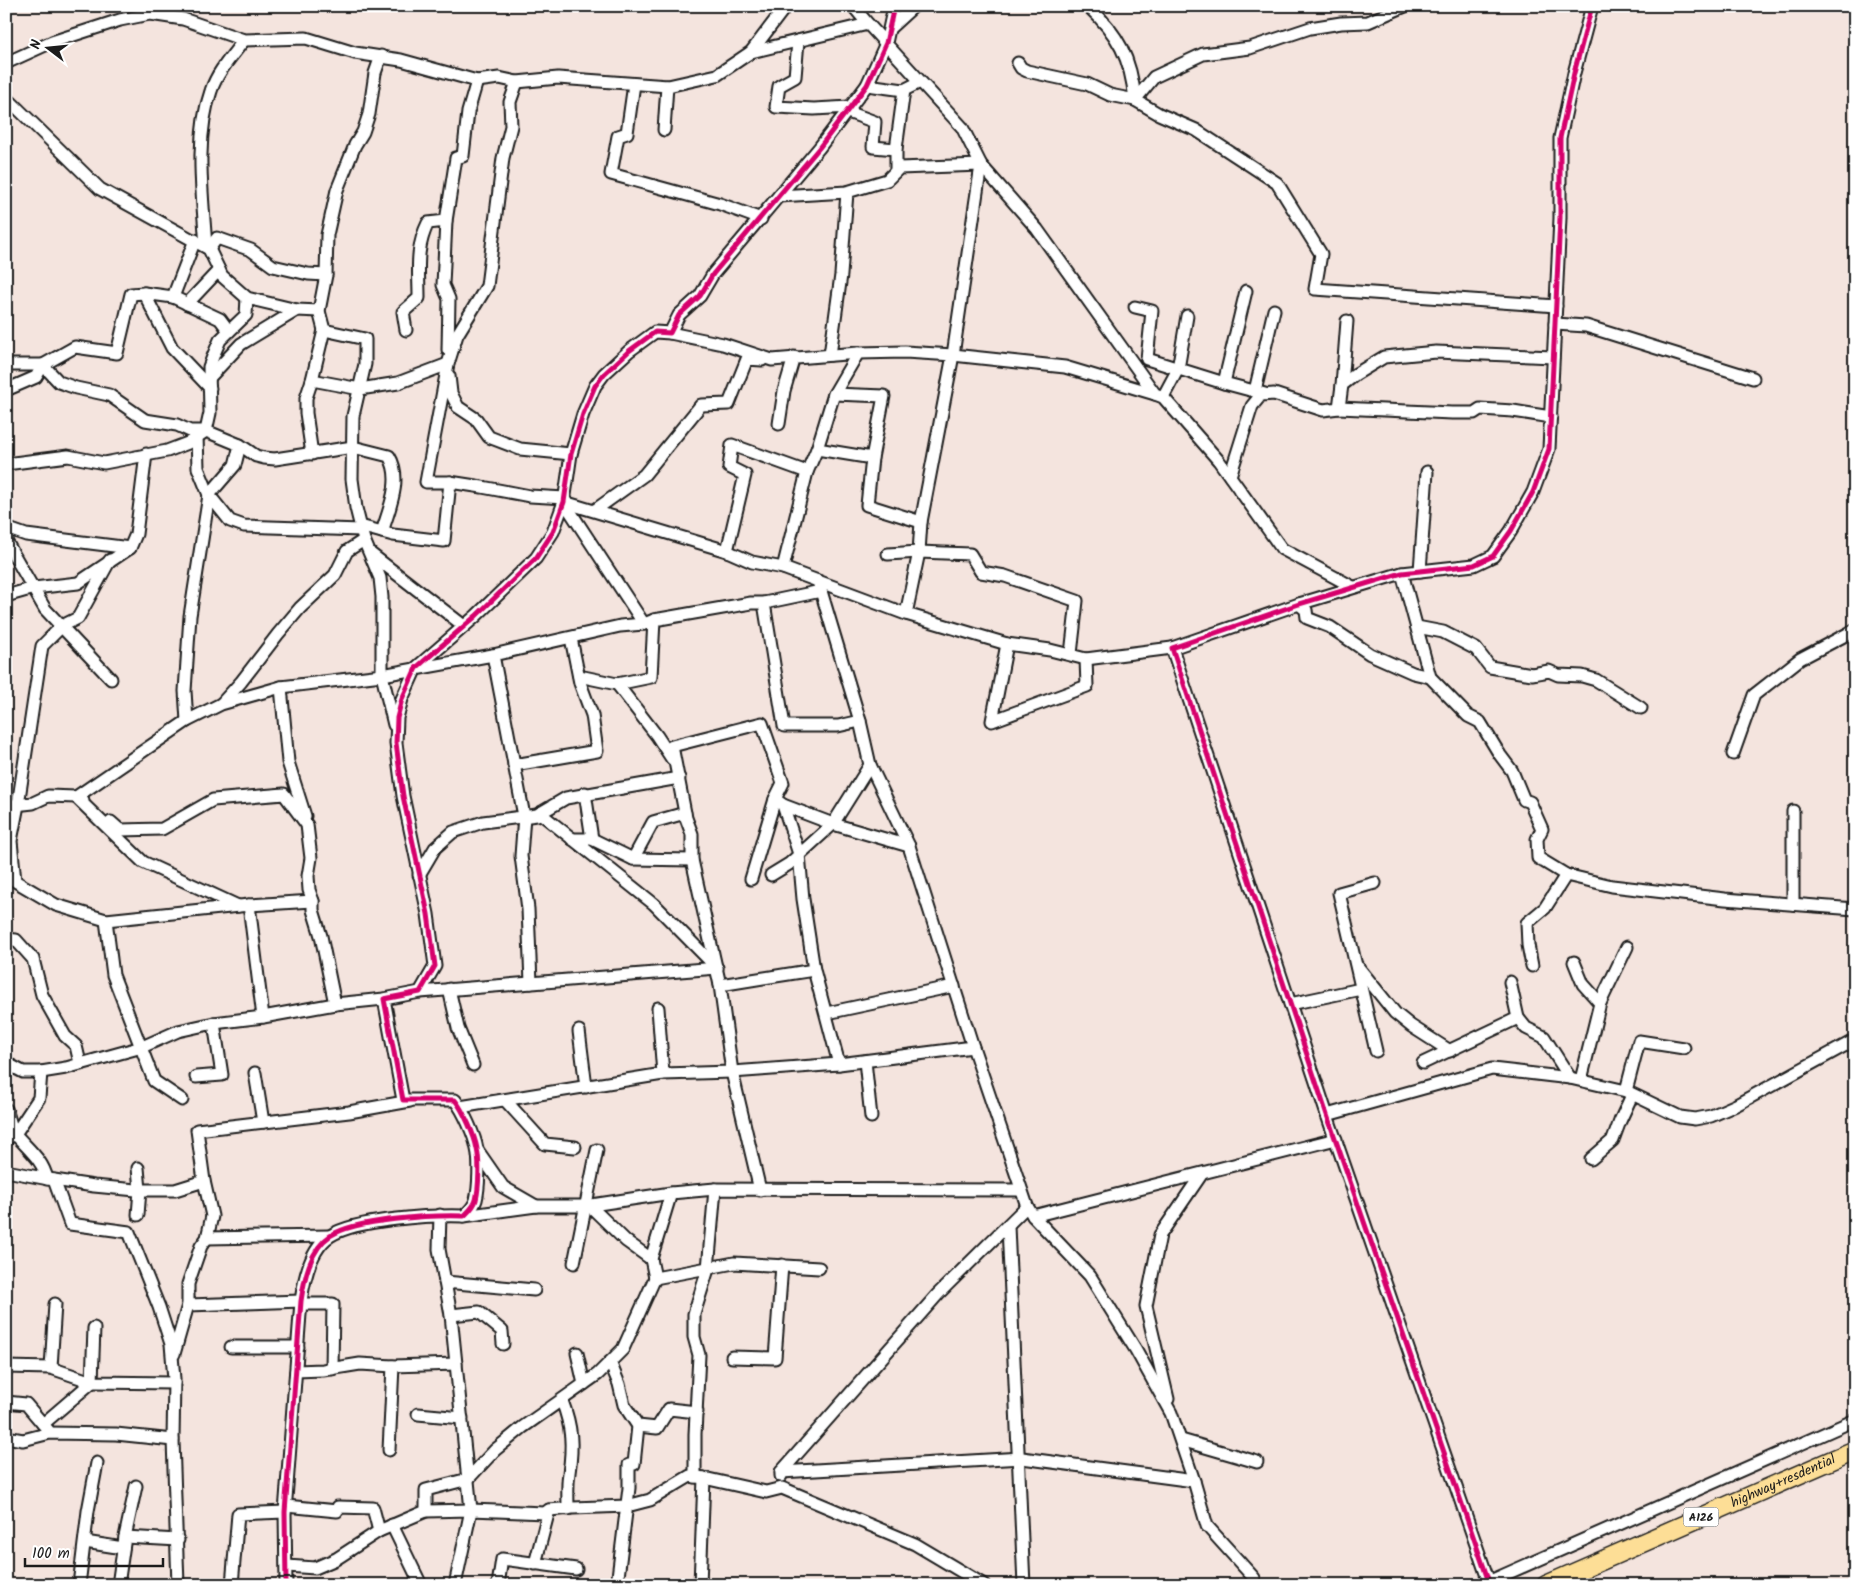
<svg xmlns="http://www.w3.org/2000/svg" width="1861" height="1591" font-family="Kalam,sans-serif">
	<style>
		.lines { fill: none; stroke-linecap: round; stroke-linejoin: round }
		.minor-casing { stroke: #1c1c1c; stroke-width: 15 }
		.trunk-casing { stroke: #1c1c1c; stroke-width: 21 }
		.minor { stroke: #fff; stroke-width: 11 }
		.trunk { stroke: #fdde96; stroke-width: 18 }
		.cycleway-casing { stroke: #fff; stroke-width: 8 }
		.cycleway { stroke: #d6006c; stroke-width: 5 }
		.labels { text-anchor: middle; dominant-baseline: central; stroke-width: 4; stroke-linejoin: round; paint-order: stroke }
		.shield { fill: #fff; stroke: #606060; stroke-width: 1 }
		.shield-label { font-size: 12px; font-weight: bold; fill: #1c1c1c }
		.street-label { font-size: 14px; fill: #1c1c1c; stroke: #fff }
	</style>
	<rect width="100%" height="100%" fill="#f4e4de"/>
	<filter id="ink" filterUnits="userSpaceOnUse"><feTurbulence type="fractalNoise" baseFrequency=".02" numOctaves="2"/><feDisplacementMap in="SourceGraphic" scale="10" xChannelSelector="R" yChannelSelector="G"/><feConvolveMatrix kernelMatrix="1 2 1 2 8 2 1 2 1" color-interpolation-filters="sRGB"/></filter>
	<g filter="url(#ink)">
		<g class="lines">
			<defs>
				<g id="minor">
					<polyline points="853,6 868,24"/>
					<path d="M1088 6C1118 34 1131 58 1135 100L1159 114 1196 130 1277 183 1321 254 1315 289 1556 306"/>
					<polyline points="890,28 914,6"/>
					<polyline points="798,41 795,77 779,86 776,107 814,109 850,107"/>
					<polyline points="751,52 868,24 962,127 981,165 1037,229 1155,394 1163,397 1219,461 1282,549 1353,587"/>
					<polyline points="381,56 375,73 369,114 363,132 355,145 337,190 327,235 326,275 319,311 324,330 365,339 365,364 353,416 352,479 356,508 364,540 380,578 382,597 382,675 394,725"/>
					<polyline points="6,63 52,42 120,20 150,14 183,19 244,40 306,38 355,53 401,60 477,81 499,78 517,82 558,78 668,86 717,75 751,52 786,6"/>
					<polyline points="1018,63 1021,68 1027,71 1087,84 1110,95 1135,100 1154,77 1203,54 1250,48 1310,28 1341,23 1368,22 1405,6"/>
					<polyline points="517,82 510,102 511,126 503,158 487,286 457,335 448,364 426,482 450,482 482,487 530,496 565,498"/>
					<polyline points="634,84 627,133 618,136 611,174 720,204 761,219"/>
					<polyline points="867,85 904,90 920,82"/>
					<polyline points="6,100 11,102 100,189 209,249 222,276 247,298 297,310 319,311"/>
					<polyline points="848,112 875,122 873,147 896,149"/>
					<polyline points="664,130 667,86"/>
					<polyline points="896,171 896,149 904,90"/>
					<polyline points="779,196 847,192 887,180 899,168 981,165"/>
					<path d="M206 247C203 198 194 139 211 91 217 72 232 56 244 40"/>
					<polyline points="209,249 217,238 251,250 273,266 308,274 326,275"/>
					<polyline points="1246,291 1224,383 1265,394"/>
					<polyline points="144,293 172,348 210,388"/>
					<polyline points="173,297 195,240"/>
					<polyline points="187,304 219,270"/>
					<polyline points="1135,307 1152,311 1147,359 1224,383"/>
					<polyline points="1555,324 1586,326 1753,378"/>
					<path d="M406 330 403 312 419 298C419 270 415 249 428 223L446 221"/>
					<polyline points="670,333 723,344 772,360 858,353 905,352 953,355 1065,367 1155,394"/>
					<polyline points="448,350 449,299 443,285 446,221 456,158 463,156 468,112 477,81"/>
					<polyline points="830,355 841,275 847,192"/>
					<polyline points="6,365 43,365 59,382 76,388 109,395 145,420 177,425 190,431 206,431 210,413 209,367 214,354 220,340 246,315 247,298"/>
					<polyline points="449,376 451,393 458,407 476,419 489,437 520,449 571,454"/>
					<polyline points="209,378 241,344 297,310"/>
					<polyline points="312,380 360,389 398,383 448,364"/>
					<polyline points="1342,385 1347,321"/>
					<polyline points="6,390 36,377 43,365 75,347 117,353 131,294 144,293 173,297 220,319 229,331"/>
					<polyline points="1255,391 1274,310"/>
					<polyline points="834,394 884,396 872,458 867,505 921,522"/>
					<polyline points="1163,397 1178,369 1187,316"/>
					<polyline points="1339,408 1452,413 1474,413 1480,409 1513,411 1551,417"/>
					<polyline points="779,424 784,391 794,357"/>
					<polyline points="197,436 198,468 209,495 230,521 244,526 361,530"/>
					<polyline points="817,449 872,458"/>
					<polyline points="312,454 306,413 306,398 312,380 324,330"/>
					<path d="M6 464 68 456 104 463 167 451 188 443 206 431 240 445 256 456 264 458 275 459 353 447 389 456C403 479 389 509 382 532L360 526"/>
					<polyline points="1230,476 1252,406 1261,395 1274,394 1323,410 1339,408 1342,385 1356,374 1384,357 1436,352 1553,357"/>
					<polyline points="564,502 727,551 752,562 783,568 906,614 1007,644 1050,650 1086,659 1172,648"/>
					<polyline points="564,502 644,624"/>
					<polyline points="595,510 644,475 701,405 729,404 747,359 762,360"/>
					<polyline points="6,528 26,535 130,548"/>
					<polyline points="382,532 393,535 444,541 450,482"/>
					<polyline points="6,541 45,609 111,679"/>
					<polyline points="727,551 745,475 729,467 732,445 807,472"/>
					<polyline points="371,554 464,626"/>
					<polyline points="888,554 919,552 970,554 981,572 1005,576 1077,601 1071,654"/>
					<polyline points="110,560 78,618 62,626 42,646 18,805 11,841 15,881 56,905 106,920 249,905 313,901"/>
					<polyline points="783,568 807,472 817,449 834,394 858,353"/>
					<polyline points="1420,571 1427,472"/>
					<polyline points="1402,573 1430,677 1468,716 1480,722 1500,755 1512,771 1524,800 1530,802 1542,829 1537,839 1538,858 1566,875 1612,886 1725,899 1855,909"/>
					<polyline points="818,581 860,721 870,765 909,846 973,1047 1027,1206 1033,1216 1090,1276 1136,1350 1171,1413 1194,1481 1207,1526 1254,1578"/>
					<polyline points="6,596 34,588 78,583 130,548 136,534 146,454"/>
					<polyline points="764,603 784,726 838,726 860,721"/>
					<polyline points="1299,604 1306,610 1307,618 1330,627 1370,654 1413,673 1430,677"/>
					<polyline points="906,614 919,552 921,522 953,355 981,165"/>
					<polyline points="1417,627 1443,632 1476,649 1490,667 1532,674 1549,671 1558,675 1582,676 1596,680 1641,708"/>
					<polyline points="1007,644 992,721 1087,686 1086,659"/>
					<polyline points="493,655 524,816 521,856 528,909 531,983"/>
					<polyline points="579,676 617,684 651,677 654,620"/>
					<polyline points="617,684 657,736 672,759"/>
					<polyline points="281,687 288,762 305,816"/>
					<polyline points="222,703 241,682 278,634 300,608 335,575 347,551 364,540"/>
					<polyline points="187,721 185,691 190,616 209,495 235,465 240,445"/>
					<polyline points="1733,754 1754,695 1800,659 1855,630"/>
					<polyline points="514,765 597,751 592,715 580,683 571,638"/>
					<polyline points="585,793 592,839"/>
					<polyline points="783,805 833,824 909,846"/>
					<polyline points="6,806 33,803 48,796 76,797 83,800"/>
					<polyline points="540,813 654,904 717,968"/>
					<polyline points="111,822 120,830 162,829 213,800 284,794 307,825 311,858 308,876 309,890 313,901 313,910 321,936 335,1004"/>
					<polyline points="572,839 592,839 633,859 692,860"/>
					<polyline points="633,859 653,822 685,813"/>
					<polyline points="419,875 435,848 453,832 483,822 537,815 566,798 679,778"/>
					<polyline points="771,875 789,864 833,824 870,765"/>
					<polyline points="751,879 775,799"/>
					<polyline points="1375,883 1339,893 1376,1051"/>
					<polyline points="1793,904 1793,811"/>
					<polyline points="249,905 263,1017"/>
					<polyline points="238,906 143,862 76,797 187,721 221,704 281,687 382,675 493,655 620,626 644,624 654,620 751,603 764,603 821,591"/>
					<polyline points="106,920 113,975 154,1081 182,1100"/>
					<polyline points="6,939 16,940 33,959 42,995 65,1036 76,1046 80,1063"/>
					<polyline points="1574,962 1583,984 1600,1003"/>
					<polyline points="1532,966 1528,945 1527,923 1545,908 1566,875"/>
					<polyline points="1358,967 1395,1013 1411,1026 1450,1051"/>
					<polyline points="720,985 814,970"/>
					<polyline points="449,989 458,1028 473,1065"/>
					<polyline points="420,992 717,968"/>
					<polyline points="1290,1004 1361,989"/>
					<polyline points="658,1008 663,1074"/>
					<polyline points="827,1013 954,986"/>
					<polyline points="1518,1018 1526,1028 1544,1037 1570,1078"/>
					<polyline points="579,1031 586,1087"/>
					<polyline points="865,1061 871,1117"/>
					<polyline points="6,1063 23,1072 41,1072 66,1068 142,1047 178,1031 214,1023 263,1017 335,1004 384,999"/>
					<polyline points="1423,1063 1518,1018 1510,982"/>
					<polyline points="255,1073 263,1122"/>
					<polyline points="196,1077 222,1075 214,1023"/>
					<polyline points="1581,1080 1600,1003 1627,947"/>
					<polyline points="1626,1091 1639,1041 1684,1048"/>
					<polyline points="505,1100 545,1144 575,1147"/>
					<polyline points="460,1107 663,1074 732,1072 839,1064 973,1047"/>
					<path d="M6 1109C9 1117 11 1129 16 1135 28 1149 43 1160 47 1179"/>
					<polyline points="1327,1115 1492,1069 1570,1078 1626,1091 1680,1117 1695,1119 1711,1116 1736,1105 1855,1040"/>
					<polyline points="6,1139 15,1134 39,1098 41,1072"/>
					<polyline points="478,1151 503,1187 536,1206"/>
					<polyline points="1591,1159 1613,1140 1620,1121 1632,1095"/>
					<polyline points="138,1168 140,1190 138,1215"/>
					<polyline points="6,1171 54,1180 70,1224 129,1232 159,1307 171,1344 174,1379 173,1440 178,1585"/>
					<polyline points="54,1180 94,1186 136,1190 175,1190 204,1181"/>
					<polyline points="760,1190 732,1072 720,985 692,860 692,834 686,818 672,746 762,723 783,783 775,799 783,805 799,854 803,899 814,970 839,1064"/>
					<polyline points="588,1204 626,1241 651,1259"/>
					<polyline points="440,1215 439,1249 451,1315 471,1510 455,1585"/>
					<polyline points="464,1216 536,1206 585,1206 671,1193 715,1189 1021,1190"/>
					<polyline points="1033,1216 1336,1139"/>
					<polyline points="1008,1226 1024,1585"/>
					<polyline points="207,1238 329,1236"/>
					<polyline points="574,1263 597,1150"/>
					<polyline points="655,1278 734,1263 819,1268"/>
					<polyline points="445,1282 534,1290"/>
					<polyline points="301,1304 333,1304 332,1369"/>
					<polyline points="188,1305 301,1301"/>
					<polyline points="451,1315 479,1312 502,1331 503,1344"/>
					<polyline points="231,1347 298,1347"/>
					<polyline points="577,1353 584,1384"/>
					<polyline points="174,1354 188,1305 188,1284 201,1246 207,1238 212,1216 204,1181 197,1130 349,1112 410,1101"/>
					<polyline points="732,1357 775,1358 782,1265"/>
					<polyline points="610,1362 619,1384 624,1405 638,1426 634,1464 629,1465 629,1488 617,1585"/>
					<polyline points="6,1367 51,1368 92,1382 174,1383"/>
					<polyline points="51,1368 55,1304"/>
					<polyline points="296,1371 323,1370 360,1364 393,1366 456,1364"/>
					<polyline points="1168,1399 1146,1306 1160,1235 1201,1175"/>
					<path d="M562 1401C572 1427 573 1445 569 1473 567 1484 568 1497 568 1509"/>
					<polyline points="6,1402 26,1404 48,1430"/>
					<polyline points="418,1414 462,1418"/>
					<polyline points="43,1424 92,1382 94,1328"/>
					<polyline points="638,1426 657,1428 669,1409 697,1412"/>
					<polyline points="6,1437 23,1440 50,1433 116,1434 173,1440"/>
					<polyline points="1181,1440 1257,1462"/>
					<polyline points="389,1450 393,1366"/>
					<polyline points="781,1472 1022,1458 1194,1481"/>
					<polyline points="781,1476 781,1472 938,1294 1027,1206"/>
					<polyline points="695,1477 695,1434 699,1355 694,1337 694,1314 708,1269 715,1189"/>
					<polyline points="286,1506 337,1511 338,1507 373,1508 379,1531"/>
					<polyline points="426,1511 471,1510 545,1513 549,1510 573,1508 627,1506 650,1500 690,1476 704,1478 766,1492 782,1488 915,1544 984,1585"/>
					<polyline points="392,1525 421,1585"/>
					<polyline points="125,1537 178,1540"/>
					<polyline points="85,1542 123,1548"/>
					<polyline points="535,1564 549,1510"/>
					<polyline points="287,1566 315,1568 336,1559 379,1531 426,1511 426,1490 468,1479 495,1450 523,1427 598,1374 623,1349 655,1278 651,1259 671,1193"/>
					<polyline points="1488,1582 1855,1420"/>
					<polyline points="79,1585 88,1511 97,1463"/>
					<polyline points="118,1585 125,1537 136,1486"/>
					<polyline points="232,1585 238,1514 285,1512"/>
					<path d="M286 1585 285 1512 301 1301C304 1280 310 1249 330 1236 355 1219 433 1215 464 1216 469 1211 474 1207 476 1200 479 1188 480 1161 477 1149 475 1136 463 1110 455 1100H403L384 999 420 992 435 966 428 914 403 796 396 743 397 718 402 699 416 668 476 616 536 558 553 532 561 510 564 502 571 454 583 414 595 386 604 374 629 351 655 332 670 333 679 315 700 296 713 274 819 148 867 85 886 43 894 6"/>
					<polyline points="498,1585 502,1559 576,1569"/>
					<polyline points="700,1585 704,1478"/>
					<polyline points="1490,1585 1327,1115 1172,648 1299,604 1402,573 1474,565 1493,556 1511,531 1533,492 1549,449 1560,218 1560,138 1574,73 1592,6"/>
				</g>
				<g id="trunk">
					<path id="s1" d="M1546 1585 1855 1450"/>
				</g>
			</defs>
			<use href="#minor" class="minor-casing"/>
			<use href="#trunk" class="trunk-casing"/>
			<use href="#minor" class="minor"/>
			<use href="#trunk" class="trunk"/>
			<defs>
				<g id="cycleway">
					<path d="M286 1585 285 1512 301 1301C304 1280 310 1249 330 1236 355 1219 433 1215 464 1216 469 1211 474 1207 476 1200 479 1188 480 1161 477 1149 475 1136 463 1110 455 1100H403L384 999 420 992 435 966 428 914 403 796 396 743 397 718 402 699 416 668 476 616 536 558 553 532 561 510 564 502 571 454 583 414 595 386 604 374 629 351 655 332 670 333 679 315 700 296 713 274 819 148 867 85 886 43 894 6"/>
					<polyline points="1490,1585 1327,1115 1172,648 1299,604 1402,573 1474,565 1493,556 1511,531 1533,492 1549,449 1560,218 1560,138 1574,73 1592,6"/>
				</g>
			</defs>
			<use href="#cycleway" class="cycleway-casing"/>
			<use href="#cycleway" class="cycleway"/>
		</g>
	</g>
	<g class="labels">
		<rect class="shield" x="1683.5" y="1507.5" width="35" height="19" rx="4"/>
		<g class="shield-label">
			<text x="1701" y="1517">A126</text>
		</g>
		<g class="street-label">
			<text stroke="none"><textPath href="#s1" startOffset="259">highway+resdential</textPath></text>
		</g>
	</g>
	<rect width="1861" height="1591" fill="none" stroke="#fff" stroke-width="25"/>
	<rect x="12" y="12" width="1836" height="1566" fill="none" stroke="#1c1c1c" stroke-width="2" filter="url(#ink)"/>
	<g transform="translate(48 48) rotate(286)" stroke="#ffffff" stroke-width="4" paint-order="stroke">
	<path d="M0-4L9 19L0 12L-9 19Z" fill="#1c1c1c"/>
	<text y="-8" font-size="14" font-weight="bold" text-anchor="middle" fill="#1c1c1c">N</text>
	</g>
	<path d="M25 1558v8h138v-8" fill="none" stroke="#1c1c1c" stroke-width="2.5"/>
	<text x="32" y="1558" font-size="15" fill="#1c1c1c" stroke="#ffffff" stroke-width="4" paint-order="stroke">100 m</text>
</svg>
